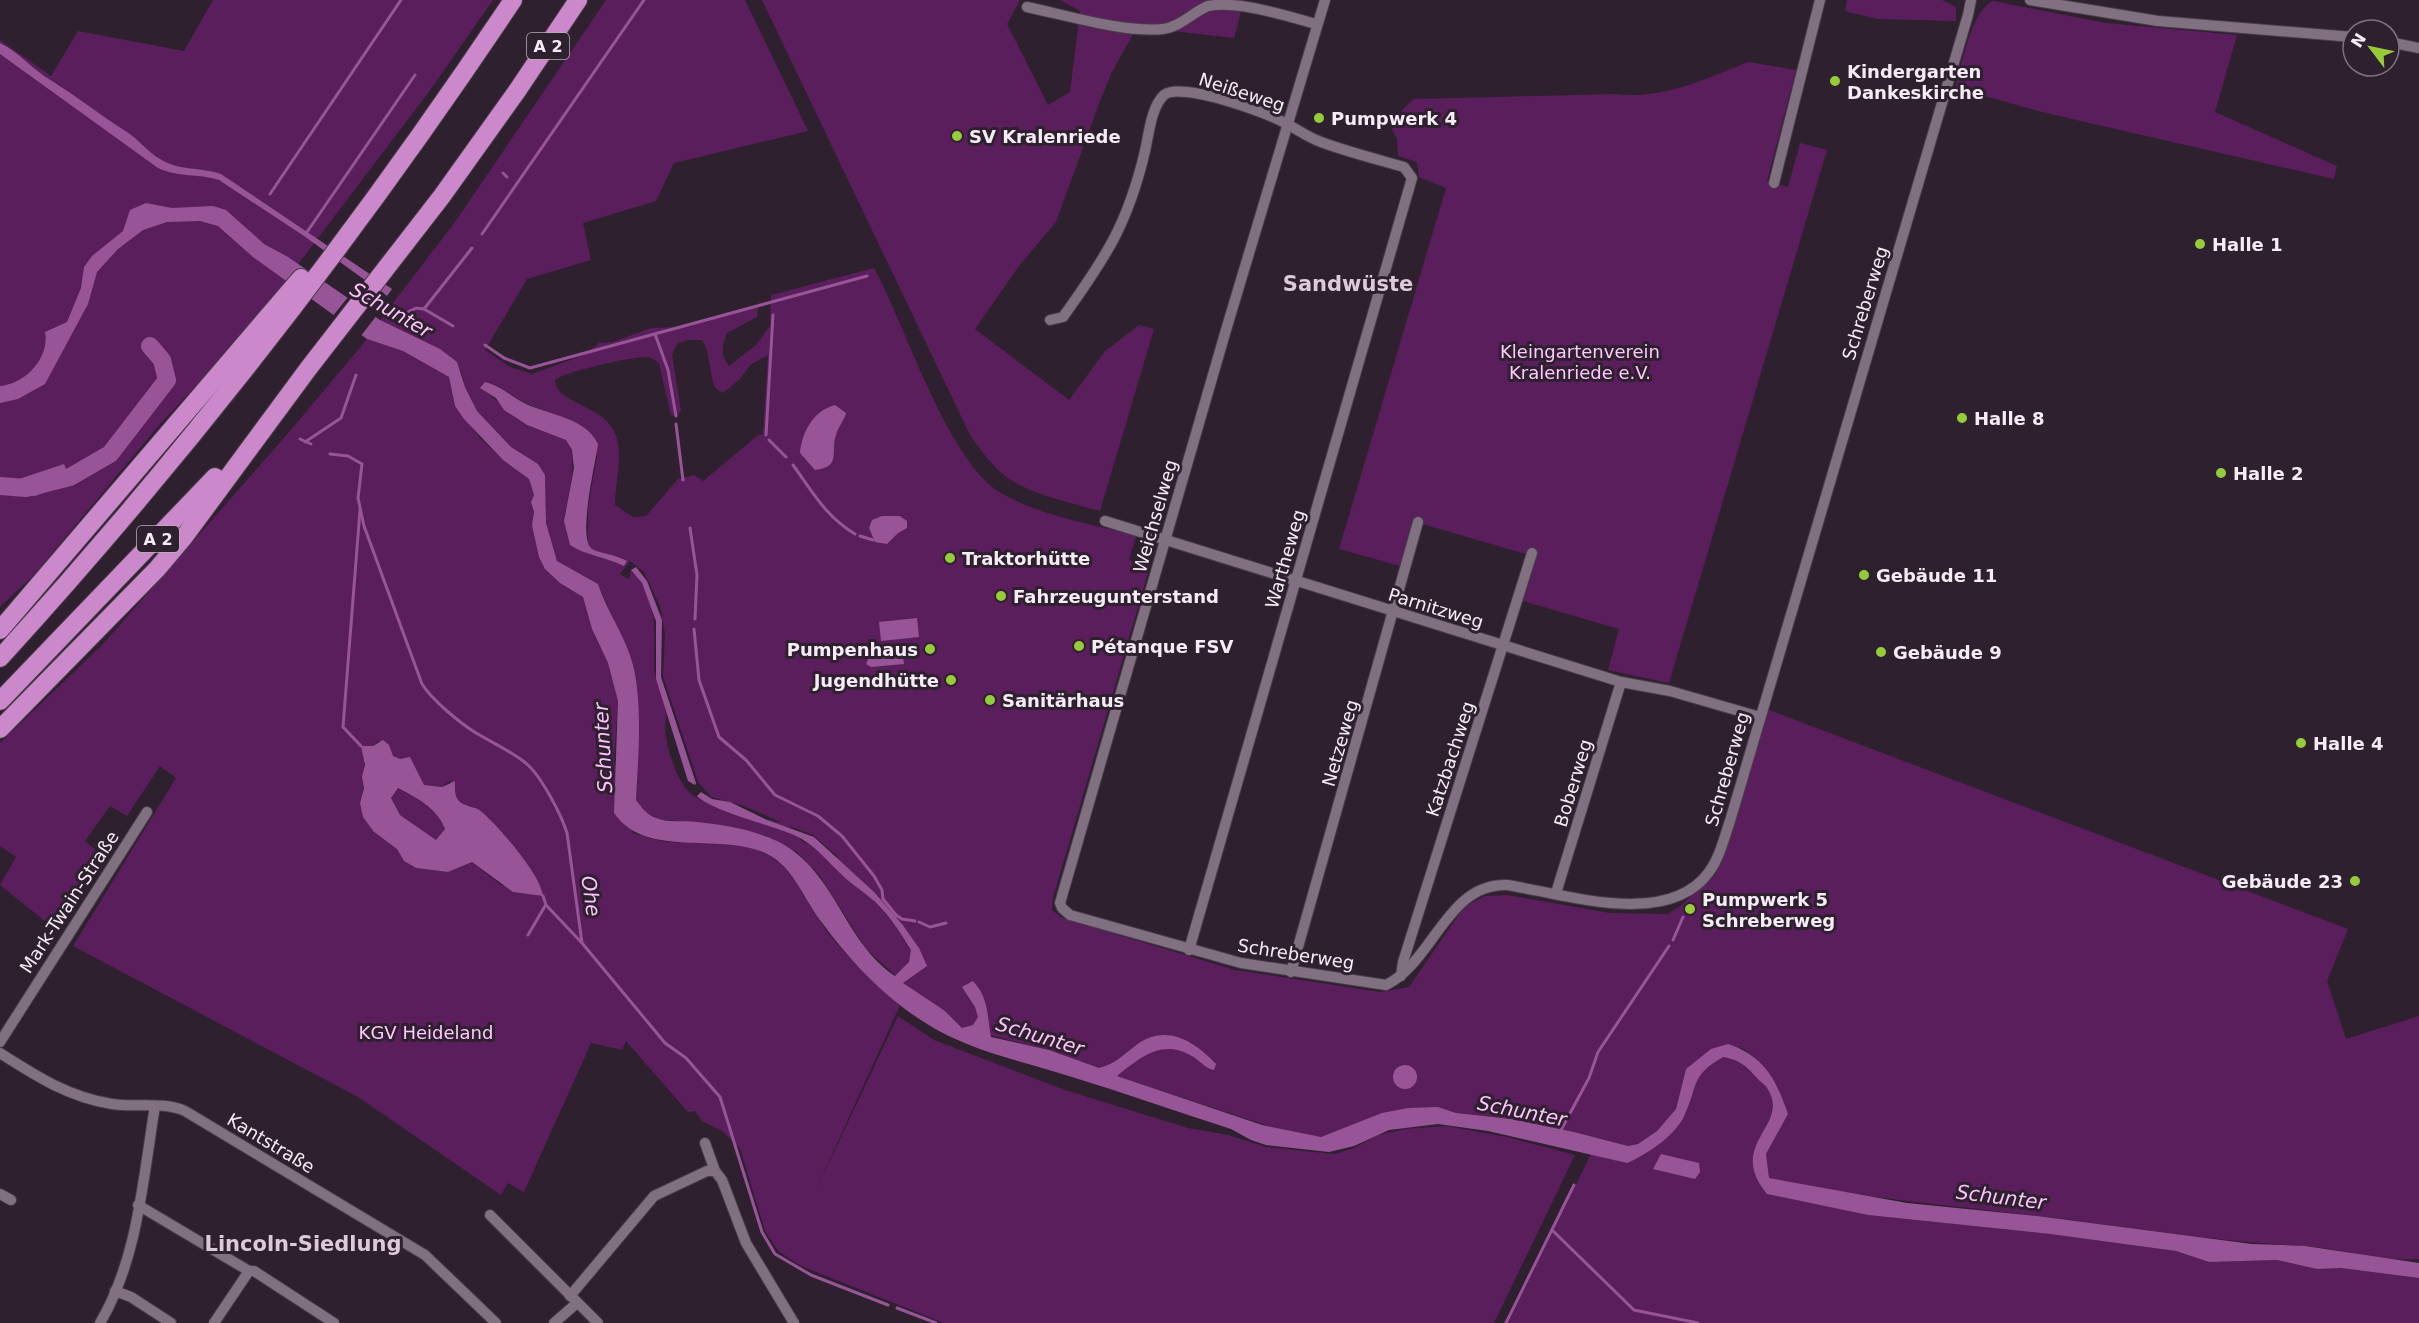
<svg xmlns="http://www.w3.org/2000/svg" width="2419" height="1323" font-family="'DejaVu Sans',sans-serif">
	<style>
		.green { fill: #5a1e5c; fill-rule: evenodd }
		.water { fill: #975598; fill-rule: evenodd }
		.pier { fill: #2f202f }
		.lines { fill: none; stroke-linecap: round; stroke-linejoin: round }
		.stream { stroke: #975598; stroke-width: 3 }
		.river { stroke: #975598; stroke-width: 18 }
		.minor-casing { stroke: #483c48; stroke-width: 12 }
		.motorway-casing { stroke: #483c48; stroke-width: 20 }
		.minor { stroke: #817081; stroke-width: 10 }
		.motorway { stroke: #cb88cb; stroke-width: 18 }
		.poi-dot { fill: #96cc3a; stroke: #2f202f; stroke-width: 2 }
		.labels { text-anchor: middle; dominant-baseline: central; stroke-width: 6; stroke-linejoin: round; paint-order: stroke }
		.shield { fill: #2f202f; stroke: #baafba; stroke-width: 1.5 }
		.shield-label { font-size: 16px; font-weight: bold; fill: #f6ecf5 }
		.poi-label { font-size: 18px; font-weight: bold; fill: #f6ecf5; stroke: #2f202f; text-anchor: start }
		.street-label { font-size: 18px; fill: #f6ecf5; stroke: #2f202f }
		.park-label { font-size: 18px; fill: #ffc8fe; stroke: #2f202f }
		.water-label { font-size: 20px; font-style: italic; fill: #fbc4fa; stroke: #2f202f }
		.quarter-label { font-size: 21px; font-weight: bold; fill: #ddc9dc; stroke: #2f202f }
	</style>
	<rect width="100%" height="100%" fill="#2f202f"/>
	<g class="green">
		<polygon points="213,0 493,0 428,93 249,329 160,424 33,576 0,607 0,40 51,76 78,31 184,51"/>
		<path d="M606 0H745L808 131 674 163 656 201 583 223 591 260 527 279 485 350 510 367 532 374 584 355 599 343 613 342 651 328 677 327 755 305 758 308 757 317 727 333C722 345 720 355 729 366L756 345 770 326 771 295 874 268C905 324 947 461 1001 493 1041 516 1092 524 1136 536L1129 560 1150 566 1053 898 1052 910 1062 918 1235 970 1380 992 1409 987 1464 907 1485 896 1507 895 1610 913 1667 914 1679 907 1715 875 1728 843 1769 710 2348 929 2327 981 2346 1039 2419 1016V1259C2379 1262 2341 1248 2302 1246 2214 1241 2127 1227 2039 1216 1948 1205 1858 1198 1769 1178L1766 1154 1788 1114C1779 1088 1766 1062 1742 1048L1686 1069 1676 1109 1657 1131 1638 1144 1628 1146 1574 1132 1511 1119 1456 1113 1438 1107 1343 1129 1321 1137 1289 1133 1117 1076 1049 1050 962 1028 945 1011 917 995 866 949 820 876 797 852 764 835 725 826 657 819 645 812 636 800 637 713 633 665 598 584 557 561 546 523 545 475 538 464 511 447 477 411 465 386 461 371 380 320 455 222ZM687 340H702C711 354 709 373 715 388L723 393 740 379 750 365 768 355 763 434 757 436 703 481 694 475 678 479 646 516 633 517 615 505C615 483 623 457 616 436 606 404 556 405 555 380 563 372 634 356 647 357 653 358 655 360 659 364L671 415 676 416 681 411 672 354 677 344ZM485 382C501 386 512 397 528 404 547 412 566 420 586 429L597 456 588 507V544L564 521C566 503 581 453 566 440 557 432 538 431 527 425 508 415 498 399 481 388ZM630 561 644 572 660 606 665 634 663 676 698 782 711 797 744 806 783 823C760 818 704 807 688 791 675 776 666 747 665 727 665 722 667 718 666 713 665 697 654 682 654 665 654 629 659 599 631 570L629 579 620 574ZM789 826 813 835 839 858 803 842Z"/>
		<path d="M762 0H1020L1007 24 1048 105 1070 92 1080 11 1060 0H1244L1234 38 1137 27 1112 72 1100 101 1056 222 1019 266 975 329 1069 400 1105 351 1139 325 1154 329 1100 511C1070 502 1034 496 1008 478 993 468 982 451 971 437Z"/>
		<polygon points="1847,0 1942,0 1956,7 1956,21 1878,19 1845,11"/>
		<path d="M1993 1 2106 23 2237 35 2215 112 2337 166 2334 179 2046 113 1955 88C1962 65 1971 10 1993 1Z"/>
		<path d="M1748 62 1796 70 1767 181 1788 187 1800 143 1827 150 1669 683 1608 670 1619 629 1523 601 1536 557 1412 521 1400 566 1339 549 1446 188 1419 177 1417 162 1398 156 1397 139 1392 130C1396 116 1403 108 1414 99L1613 94C1662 100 1703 80 1748 62Z"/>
		<path d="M367 339 403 351 449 377 455 406 481 439 503 460 529 479 534 495 531 502 534 512 532 525 560 583 583 597 592 629 608 663 618 701 614 762 633 833C645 836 657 841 669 842 702 844 737 838 768 855 794 869 805 900 821 923 843 954 871 981 900 1005L816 1190 898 1016 934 1040 1065 1090 1188 1128 1228 1135 1266 1147 1335 1154 1354 1148 1378 1135 1405 1129 1446 1126 1507 1137 1575 1155 1494 1323H944L801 1266 778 1251 765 1231 740 1148 722 1131 702 1121 695 1111 688 1112 626 1041 622 1050 591 1043 524 1192 508 1183 501 1195 358 1097 73 946 176 778 160 766 127 816 110 806 85 841 100 854 51 926 0 885 16 857 0 846V743L103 644 290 431ZM378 741 393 756 415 767 419 779 424 785 442 787 450 781 459 803 481 811 513 847 542 889 501 885 472 862 448 872 416 868 404 861 397 849 374 832 360 803C365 785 367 764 361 746H373Z"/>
		<path d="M397 788C417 798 436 808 445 829L436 841 400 815 391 798Z"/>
		<path d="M1723 1056C1739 1060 1746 1066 1757 1078 1760 1082 1765 1083 1767 1087 1790 1122 1730 1149 1767 1194L1868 1215 2050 1234 2176 1251 2209 1262 2277 1260 2317 1269 2341 1268 2419 1278V1323H1508L1591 1154 1627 1163 1686 1114 1699 1074Z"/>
	</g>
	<g class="water">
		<path d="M0 43C19 52 34 71 52 81 78 97 101 116 127 132 139 140 148 152 160 159 179 171 200 167 221 174L392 289 387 296 304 236 219 180C198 173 179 178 158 168L0 54Z"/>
		<path d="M146 203 172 208 213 206 226 210 264 244 288 257 380 320 440 349 457 362 465 387 477 411 511 447 538 464 545 475 546 523 557 561 598 584C607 612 626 637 633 665 643 706 638 759 636 800 642 808 647 815 656 818 668 823 684 820 697 822 725 825 756 830 781 843 836 873 844 942 895 976L909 962 911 950C900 932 886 909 868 896 858 888 849 882 840 873 824 858 814 844 794 835 771 825 712 811 697 796L701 792 712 799 730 802 767 820 814 837 874 892 902 924 919 948 927 966 903 983 945 1011 962 1028 973 1025 978 1017 975 1007 962 987 973 981C989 998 987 1016 991 1037L1049 1050 1099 1068C1115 1064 1122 1056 1135 1046 1165 1023 1193 1040 1216 1064L1214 1070C1204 1068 1199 1059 1190 1055 1162 1039 1139 1058 1117 1076L1262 1125 1321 1137 1382 1113 1408 1108 1438 1107 1456 1113 1511 1119 1574 1132 1628 1146 1638 1144 1657 1131 1676 1109 1686 1069 1711 1049 1728 1044C1764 1056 1776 1079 1788 1114L1766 1154 1769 1178 1907 1203 2037 1216 2252 1244 2305 1246 2419 1263V1278L2341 1268 2317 1269 2277 1260 2209 1262 2176 1251 2050 1234 1868 1215 1767 1194C1725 1143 1792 1126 1767 1088 1765 1084 1760 1082 1757 1078 1746 1066 1740 1060 1723 1057 1691 1076 1699 1082 1686 1112 1678 1134 1648 1154 1627 1163L1488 1131 1438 1124 1389 1130 1354 1146 1329 1152 1266 1145 1251 1140 1231 1129C1178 1112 1125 1093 1072 1077 1006 1056 958 1050 901 1006 871 983 845 954 823 924 805 902 794 867 767 854 720 831 646 860 614 813L618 701 608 663 592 629 583 597 560 583 545 569 539 557 532 525 534 512 531 502 534 495 529 479 503 460 464 419 455 406 449 377 403 351 367 339 253 257 218 226 200 221 167 222 143 230 118 249 97 272 88 304 45 384 18 399 0 403V386C26 384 50 357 45 332L67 322 81 288 84 267 92 256 123 231 130 210Z"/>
		<path d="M485 382C501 386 512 397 526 404 550 415 586 418 598 444 596 461 577 539 592 549 599 553 617 555 627 561L624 566C606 557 587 556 570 545L564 521 574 468 572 450 566 440 527 425 504 410 496 398 480 388Z"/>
		<path d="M835 405 846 413C844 421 838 427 836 435 830 452 842 467 815 470L800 453C802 432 813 411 835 405Z"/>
		<polygon points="64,464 72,483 35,496 0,493 0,479 13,481"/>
		<polygon points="900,516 907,521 907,528 898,533 887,544 875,542 869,528 872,520 882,516"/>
		<polygon points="636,567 647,581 662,620 661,677 696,783 695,785 688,781 656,679 656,621 642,583 631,570"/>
		<polygon points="917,618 919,637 881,641 879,622"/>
		<polygon points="902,651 904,664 871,667 866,664 870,655"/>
		<path d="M383 740 389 745 393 756 400 759 410 757 424 785 442 787 455 781C455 787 454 794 458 800 463 807 476 806 482 812 499 827 541 875 543 896L513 892 472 862 448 872 416 868 404 861 397 849 374 832 363 817 360 803 364 788 362 777 365 765 361 746H373ZM398 788C417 798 437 808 445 829L436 840 400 815 391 798Z"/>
		<circle cx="1405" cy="1077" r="12"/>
		<polygon points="1661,1154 1699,1163 1700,1172 1695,1179 1653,1169"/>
	</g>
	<polygon class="pier" points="349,296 377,315 360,337 332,317"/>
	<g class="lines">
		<g class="stream">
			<polyline points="503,173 507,177"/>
			<polyline points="270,194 401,0"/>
			<polyline points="307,232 415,75"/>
			<polyline points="482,234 644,0"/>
			<polyline points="424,309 453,326"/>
			<polyline points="404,314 416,308 424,309 472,248"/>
			<polyline points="655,334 668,370 676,416"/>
			<polyline points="485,345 504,358 530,368 867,276"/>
			<polyline points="676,424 683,480"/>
			<polyline points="766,435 773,315"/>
			<polyline points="300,439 311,444"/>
			<polyline points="769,440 786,457"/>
			<polyline points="305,442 341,418 356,375"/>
			<path d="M330 454 348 456 362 464 358 498 364 526 422 684C432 700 460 723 476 733 493 743 513 752 528 765 542 778 561 814 567 833L582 943 665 1043 686 1058 720 1097 762 1232 775 1254 811 1275 888 1305"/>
			<path d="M793 465C812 491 826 517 855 534"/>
			<polyline points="360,510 343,727 361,746"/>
			<polyline points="690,528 697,575 695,619"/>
			<polyline points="860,536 873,540"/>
			<polyline points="694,629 699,680 719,737 746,760 775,795 818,816 842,836 874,876 882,890 883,899 896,915 902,919 915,921"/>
			<polyline points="543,896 546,905 581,942"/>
			<polyline points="919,922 930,927 946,923"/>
			<polyline points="528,935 545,906"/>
			<polyline points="1673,940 1683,917"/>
			<polyline points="1561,1130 1589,1078 1598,1052 1669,946"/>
			<polyline points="1552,1230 1634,1310 1698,1323"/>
			<polyline points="897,1308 936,1323"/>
			<polyline points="1506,1323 1574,1185"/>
		</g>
		<polyline class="river" points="0,486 26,488 70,477 110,454 167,380 162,360 150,346"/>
		<defs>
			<g id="minor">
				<path d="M1325 0 1226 330 1060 903 1062 908 1070 915 1241 963 1386 985C1434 961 1447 883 1507 885 1565 894 1668 929 1709 872 1720 857 1724 838 1730 821L1968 15 1971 0"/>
				<polyline points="2030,0 2158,21 2353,37"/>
				<path d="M1027 7C1066 15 1124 33 1163 29 1180 27 1193 12 1208 6 1238 0 1286 16 1316 24"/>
				<polyline points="2389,42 2419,48"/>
				<polyline points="1774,183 1820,0"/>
				<path d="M1050 320 1063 317C1106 257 1128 224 1145 151 1149 134 1151 107 1164 95 1180 81 1266 112 1285 123 1297 129 1307 137 1321 142 1348 152 1376 159 1404 167L1412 178 1189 950"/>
				<polyline points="1105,521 1621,682 1670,691 1760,717"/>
				<polyline points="1556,893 1621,682"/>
				<polyline points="1291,972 1418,522"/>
				<polyline points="1401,976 1403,962 1532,553"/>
				<polyline points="0,1042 147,812"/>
				<path d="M0 1053C36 1076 68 1097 112 1104 136 1108 162 1101 185 1111L425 1255 496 1323"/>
				<polyline points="705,1143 715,1171"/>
				<polyline points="0,1194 11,1200"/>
				<polyline points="138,1205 249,1271 254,1271 334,1323"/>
				<polyline points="490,1215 598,1323"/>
				<polyline points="115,1291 131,1297 171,1323"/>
				<polyline points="570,1296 654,1196 707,1171 715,1171 722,1180 746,1243 794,1323"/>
				<path d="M100 1323C138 1259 143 1178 155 1106"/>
				<polyline points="214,1323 249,1271"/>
				<polyline points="554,1323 577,1303"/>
			</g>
			<g id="motorway">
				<polyline points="0,630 301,278"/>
				<path d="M0 658C188 452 358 232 513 0"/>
				<polyline points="0,701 215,477"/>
				<polyline points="0,729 157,569 184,537 308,369 442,196 517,91 578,0"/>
			</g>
		</defs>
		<use href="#minor" class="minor-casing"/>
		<use href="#motorway" class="motorway-casing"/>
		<use href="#minor" class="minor"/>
		<use href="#motorway" class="motorway"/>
	</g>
	<g class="poi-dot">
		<circle cx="1835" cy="81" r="6"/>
		<circle cx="1319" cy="118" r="6"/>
		<circle cx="957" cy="136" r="6"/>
		<circle cx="2200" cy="244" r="6"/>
		<circle cx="1962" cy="418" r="6"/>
		<circle cx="2221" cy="473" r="6"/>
		<circle cx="950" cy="558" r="6"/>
		<circle cx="1864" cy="575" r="6"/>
		<circle cx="1001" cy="596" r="6"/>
		<circle cx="1079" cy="646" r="6"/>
		<circle cx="930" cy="649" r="6"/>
		<circle cx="1881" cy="652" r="6"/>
		<circle cx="951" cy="680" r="6"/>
		<circle cx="990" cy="700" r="6"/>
		<circle cx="2301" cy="743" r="6"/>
		<circle cx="2355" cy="881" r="6"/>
		<circle cx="1690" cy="909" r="6"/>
	</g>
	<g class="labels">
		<g class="shield">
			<rect x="527" y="33" width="42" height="26" rx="4.5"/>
			<rect x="137" y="526" width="42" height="26" rx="4.5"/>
		</g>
		<g class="shield-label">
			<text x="548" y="46">A 2</text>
			<text x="158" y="539">A 2</text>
		</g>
		<g class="poi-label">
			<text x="1847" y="71">Kindergarten<tspan x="1847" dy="21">Dankeskirche</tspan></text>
			<text x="1331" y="118">Pumpwerk 4</text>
			<text x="969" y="136">SV Kralenriede</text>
			<text x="2212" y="244">Halle 1</text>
			<text x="1974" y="418">Halle 8</text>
			<text x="2233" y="473">Halle 2</text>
			<text x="962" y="558">Traktorhütte</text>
			<text x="1876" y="575">Gebäude 11</text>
			<text x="1013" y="596">Fahrzeugunterstand</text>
			<text x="1091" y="646">Pétanque FSV</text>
			<text x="918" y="649" text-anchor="end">Pumpenhaus</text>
			<text x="1893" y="652">Gebäude 9</text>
			<text x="939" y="680" text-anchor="end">Jugendhütte</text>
			<text x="1002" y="700">Sanitärhaus</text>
			<text x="2313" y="743">Halle 4</text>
			<text x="2343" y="881" text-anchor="end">Gebäude 23</text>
			<text x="1702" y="899">Pumpwerk 5<tspan x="1702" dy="21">Schreberweg</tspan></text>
		</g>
		<g class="street-label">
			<text transform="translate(1242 92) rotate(18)">Neißeweg</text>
			<text transform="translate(1865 303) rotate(-73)">Schreberweg</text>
			<text transform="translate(1155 516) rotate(-74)">Weichselweg</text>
			<text transform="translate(1285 559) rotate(-74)">Wartheweg</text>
			<text transform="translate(1436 608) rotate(17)">Parnitzweg</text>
			<text transform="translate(1340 743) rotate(-74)">Netzeweg</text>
			<text transform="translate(1450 759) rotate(-72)">Katzbachweg</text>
			<text transform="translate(1727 769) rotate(-74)">Schreberweg</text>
			<text transform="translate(1573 783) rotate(-73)">Boberweg</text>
			<text transform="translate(69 902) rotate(-57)">Mark-Twain-Straße</text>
			<text transform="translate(1296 954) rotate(9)">Schreberweg</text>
			<text transform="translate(271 1143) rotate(31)">Kantstraße</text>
		</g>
		<g class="park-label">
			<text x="1580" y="351">Kleingartenverein<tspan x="1580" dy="21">Kralenriede e.V.</tspan></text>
			<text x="426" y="1032">KGV Heideland</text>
		</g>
		<g class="water-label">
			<text transform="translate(391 310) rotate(30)">Schunter</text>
			<text transform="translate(603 748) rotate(-93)">Schunter</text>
			<text transform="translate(591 896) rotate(82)">Ohe</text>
			<text transform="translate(1040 1036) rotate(17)">Schunter</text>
			<text transform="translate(1522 1111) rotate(11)">Schunter</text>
			<text transform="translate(2001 1197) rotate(7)">Schunter</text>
		</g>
		<g class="quarter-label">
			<text x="1348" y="284">Sandwüste</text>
			<text x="303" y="1244">Lincoln-Siedlung</text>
		</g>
	</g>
	<g transform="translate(2371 48) rotate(302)"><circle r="28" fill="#2f202f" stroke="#7f727e" stroke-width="1.5"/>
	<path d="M0-4.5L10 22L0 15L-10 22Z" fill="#96cc3a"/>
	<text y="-9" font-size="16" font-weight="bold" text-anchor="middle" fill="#f6ecf5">N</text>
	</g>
</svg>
